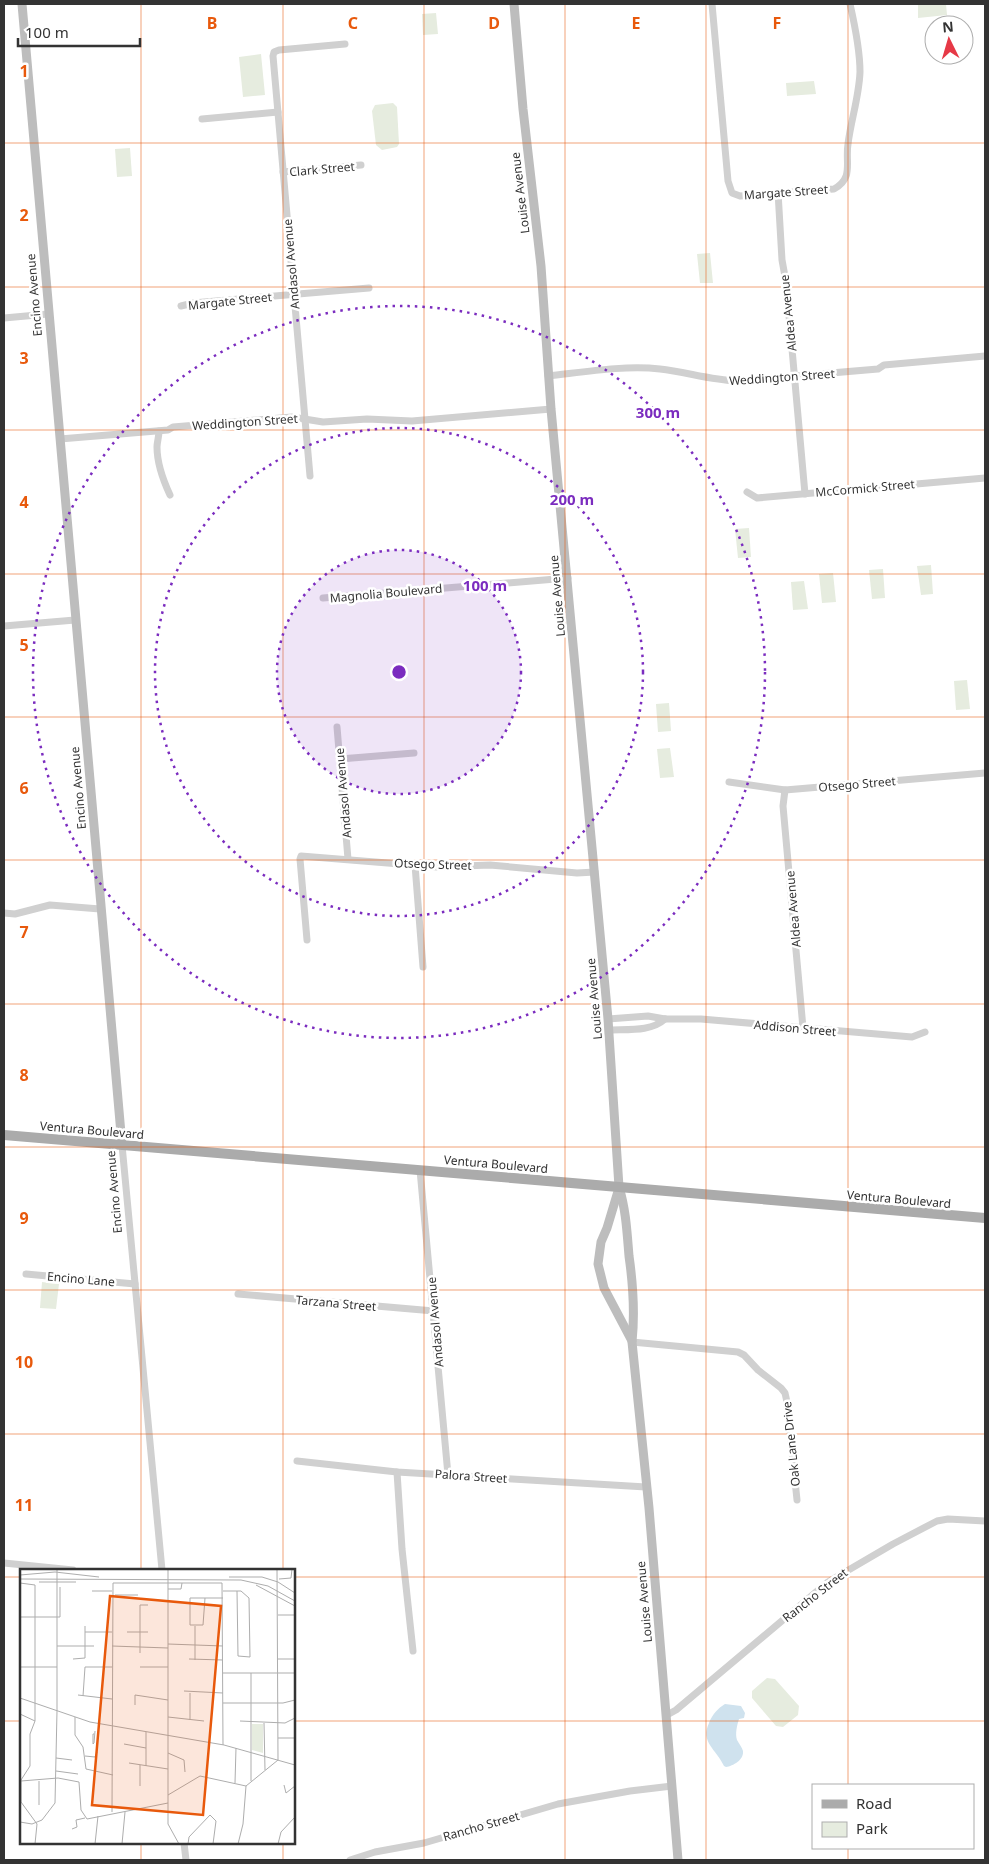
<svg xmlns="http://www.w3.org/2000/svg" width="989" height="1864" font-family="'Noto Sans',sans-serif">
	<style>
		.green { fill: #e6ecdf }
		.water { fill: #cfe2ee }
		.lines { fill: none; stroke-linecap: round; stroke-linejoin: round }
		.street { stroke: #d0d0d0; stroke-width: 7 }
		.secondary { stroke: #bdbdbd; stroke-width: 9 }
		.primary { stroke: #ababab; stroke-width: 10 }
		.grid { fill: none; stroke: #e8590c; stroke-width: 1; stroke-opacity: 0.55 }
		.ring { fill: none; stroke: #7b2cbf; stroke-width: 2.5; stroke-dasharray: 2.5 5 }
		.labels { text-anchor: middle; dominant-baseline: central; stroke-width: 5; stroke-linejoin: round; paint-order: stroke }
		.street-label { font-size: 12px; fill: #333; stroke: #fff }
		.inset-road { fill: none; stroke: #adadad; stroke-width: 1 }
		.view { fill: #e8590c; fill-opacity: 0.15; stroke: #e8590c; stroke-width: 2.5 }
		.inset-edge { fill: none; stroke: #333; stroke-width: 2.5 }
		.grid-label { font-size: 16px; text-anchor: middle; font-weight: bold; fill: #e8590c; stroke: #fff; stroke-width: 5; stroke-linejoin: round; paint-order: stroke }
		.centre { fill: #7b2cbf; stroke: #fff; stroke-width: 2.5 }
		.ring-label { font-size: 15px; text-anchor: middle; font-weight: bold; fill: #7b2cbf; stroke: #fff; stroke-width: 5; stroke-linejoin: round; paint-order: stroke }
	</style>
	<rect width="100%" height="100%" fill="#fff"/>
	<g class="green">
		<polygon points="918,4 946,4 947,15 918,18"/>
		<polygon points="436,13 438,34 423,35 422,14"/>
		<polygon points="261,54 265,95 243,97 239,57"/>
		<polygon points="814,81 816,94 787,96 786,83"/>
		<polygon points="393,103 397,107 399,144 397,147 382,150 376,145 372,111 375,105"/>
		<polygon points="130,148 132,176 117,177 115,149"/>
		<polygon points="710,253 713,283 700,283 697,254"/>
		<polygon points="749,528 751,557 738,558 735,529"/>
		<polygon points="931,565 933,594 921,595 917,566"/>
		<polygon points="883,569 885,598 872,599 869,570"/>
		<polygon points="833,573 836,602 822,603 819,574"/>
		<polygon points="804,581 808,609 793,610 791,582"/>
		<polygon points="967,680 970,709 956,710 954,681"/>
		<polygon points="669,703 671,731 658,732 656,704"/>
		<polygon points="670,748 674,777 660,778 657,749"/>
		<polygon points="42,1282 59,1284 56,1309 40,1308"/>
		<polygon points="767,1678 775,1679 799,1706 798,1715 783,1727 776,1726 752,1698 752,1691"/>
	</g>
	<path class="water" d="M725 1704 741 1706 745 1713 744 1718 739 1719C737 1725 735 1734 737 1740 739 1744 742 1747 743 1751 744 1760 733 1766 726 1767L724 1766C716 1749 700 1742 709 1723 712 1715 718 1708 725 1704Z"/>
	<g class="lines">
		<g class="street">
			<path d="M712 4 728 181 732 193 740 196 834 189C854 178 845 163 848 144 851 120 859 97 860 72 860 49 855 26 850 4"/>
			<polyline points="202,119 278,112"/>
			<polyline points="283,172 361,165"/>
			<polyline points="778,192 782,260 786,282 805,494"/>
			<polyline points="181,306 193,303 369,288"/>
			<polyline points="4,318 48,314"/>
			<path d="M548 376C584 372 625 365 660 369 686 372 711 380 737 381L878 369 884 365 985 356"/>
			<path d="M159 431C159 437 157 442 157 447 157 464 163 480 170 495"/>
			<polyline points="60,439 168,430 173,427 292,417 323,422 367,419 412,421 551,409"/>
			<polyline points="310,476 273,56 274,52 279,50 345,44"/>
			<polyline points="747,492 757,498 985,478"/>
			<polyline points="323,598 568,578"/>
			<polyline points="4,626 75,620"/>
			<polyline points="337,727 348,859"/>
			<polyline points="340,759 414,753"/>
			<polyline points="729,782 785,790 985,773"/>
			<polyline points="785,790 783,806 803,1028"/>
			<polyline points="415,865 423,967"/>
			<polyline points="4,913 15,914 50,905 100,909"/>
			<polyline points="307,940 300,859 301,856 437,867 490,865 577,873 595,872"/>
			<polyline points="608,1019 648,1016 665,1019 701,1019 912,1037 925,1032"/>
			<path d="M609 1030C627 1029 651 1032 665 1019"/>
			<polyline points="122,1145 162,1570"/>
			<polyline points="420,1170 448,1475"/>
			<polyline points="26,1274 135,1284"/>
			<polyline points="238,1294 434,1311"/>
			<polyline points="632,1342 738,1352 744,1355 758,1370 781,1388 785,1393 787,1402 797,1500"/>
			<polyline points="297,1461 397,1472 646,1487"/>
			<polyline points="397,1472 402,1549 413,1651"/>
			<polyline points="4,1563 73,1570"/>
			<polyline points="667,1715 676,1710 828,1582 893,1544 937,1521 948,1519 985,1521"/>
			<polyline points="184,1843 186,1860"/>
			<polyline points="350,1860 375,1852 424,1843 558,1804 630,1791 672,1786"/>
		</g>
		<g class="secondary">
			<polyline points="22,4 122,1145"/>
			<path d="M514 4 523 109 541 266 551 409 608 1019 619 1187C626 1210 627 1232 629 1256 633 1284 635 1313 632 1342L649 1508 678 1860"/>
			<polyline points="619,1188 607,1228 601,1242 598,1264 604,1288 632,1341"/>
		</g>
		<polyline class="primary" points="4,1135 985,1218"/>
	</g>
	<path class="grid" d="M141 4V1570M283 4V1570M424 4V1860M565 4V1860M706 4V1860M848 4V1785M4 143H985M4 287H985M4 430H985M4 574H985M4 717H985M4 860H985M4 1004H985M4 1147H985M4 1290H985M4 1434H985M4 1577H21M294 1577H985M4 1721H21M294 1721H985M141 1843V1860M283 1843V1860M848 1848V1860"/>
	<circle cx="399" cy="672" r="122" fill="#7b2cbf" fill-opacity=".12"/>
	<g class="ring">
		<circle cx="399" cy="672" r="122"/>
		<circle cx="399" cy="672" r="244"/>
		<circle cx="399" cy="672" r="366"/>
	</g>
	<g class="labels">
		<g class="street-label">
			<text transform="translate(322 169) rotate(-5)">Clark Street</text>
			<text transform="translate(786 192) rotate(-4)">Margate Street</text>
			<text transform="translate(520 193) rotate(-97)">Louise Avenue</text>
			<text transform="translate(291 264) rotate(-95)">Andasol Avenue</text>
			<text transform="translate(34 295) rotate(-95)">Encino Avenue</text>
			<text transform="translate(230 301) rotate(-6)">Margate Street</text>
			<text transform="translate(788 313) rotate(-96)">Aldea Avenue</text>
			<text transform="translate(782 377) rotate(-4)">Weddington Street</text>
			<text transform="translate(245 422) rotate(-4)">Weddington Street</text>
			<text transform="translate(865 488) rotate(-5)">McCormick Street</text>
			<text transform="translate(386 593) rotate(-5)">Magnolia Boulevard</text>
			<text transform="translate(557 596) rotate(-95)">Louise Avenue</text>
			<text transform="translate(857 784) rotate(-5)">Otsego Street</text>
			<text transform="translate(78 788) rotate(-95)">Encino Avenue</text>
			<text transform="translate(343 793) rotate(-95)">Andasol Avenue</text>
			<text transform="translate(433 864) rotate(2)">Otsego Street</text>
			<text transform="translate(793 909) rotate(-95)">Aldea Avenue</text>
			<text transform="translate(594 999) rotate(-95)">Louise Avenue</text>
			<text transform="translate(795 1028) rotate(5)">Addison Street</text>
			<text transform="translate(92 1130) rotate(5)">Ventura Boulevard</text>
			<text transform="translate(496 1164) rotate(5)">Ventura Boulevard</text>
			<text transform="translate(114 1192) rotate(-95)">Encino Avenue</text>
			<text transform="translate(899 1199) rotate(5)">Ventura Boulevard</text>
			<text transform="translate(81 1279) rotate(5)">Encino Lane</text>
			<text transform="translate(336 1303) rotate(5)">Tarzana Street</text>
			<text transform="translate(435 1322) rotate(-95)">Andasol Avenue</text>
			<text transform="translate(791 1444) rotate(-96)">Oak Lane Drive</text>
			<text transform="translate(471 1476) rotate(4)">Palora Street</text>
			<text transform="translate(815 1595) rotate(-38)">Rancho Street</text>
			<text transform="translate(644 1602) rotate(-95)">Louise Avenue</text>
			<text transform="translate(481 1826) rotate(-16)">Rancho Street</text>
		</g>
	</g>
	<g transform="translate(20 1569)">
		<rect width="275" height="275" fill="#fff"/>
		<path d="M232 155H243V184L232 181Z" fill="#e6ecdf"/>
		<path class="inset-road" d="M148 0V255L159 275M257 0 258 191M0 6 35 3 79 8M209 8H242L258 13 275 24M0 10 221 11 248 17 275 32M259 10 271 9 272 0M19 13H56M0 14 15 16V152L10 165V197L1 211V233L17 255 15 275M236 16 275 37M148 20H161L162 14M72 22H92M203 22H221L229 29 230 88 218 87 217 22M95 26H118M185 29 183 56H170V29H203M258 46H275M0 48H40V18M175 57V91M65 63H92M107 63H128M148 75 203 77M37 77H74M92 77 148 79M120 84V36H128M53 90 65 89V57M169 90 203 91M258 90H275M0 98H37M120 98H148M203 104H257M231 104V212M258 104H275M164 122 203 124M58 126 92 130M63 127 65 98H92M0 129 70 153 204 176 275 196M203 134H263L275 131M115 136V126L148 131M37 142V0M0 145 15 152M55 148V166L63 178 66 200 93 206M148 148 184 152M170 151V124M220 152 265 154 275 149M244 154 245 201M126 163V197M74 165H73V175L74 174 75 162M258 169H275M104 175 126 179M148 184 164 191 165 203M65 187 75 188 77 183M36 189 52 191M109 194 148 200M120 196V217M36 202 58 205M1 212 38 209 59 213 61 241 67 250 148 234M215 214 216 179M264 216 266 224 275 217M148 226 180 207 226 217M19 236V212M92 243 93 14H202L203 176M0 253 12 255 22 251 35 234 37 142M52 260 57 258 56 251 65 249M75 275 78 247M102 275 105 243M168 275 169 268 190 246 196 252 193 275M218 275 223 255 226 217 258 191M258 275 261 263 275 248"/>
		<path class="view" d="M90 27 201 37 183 246 72 236Z"/>
		<rect width="275" height="275" class="inset-edge"/>
	</g>
	<g class="grid-label">
		<text x="212" y="29">B</text>
		<text x="353" y="29">C</text>
		<text x="494" y="29">D</text>
		<text x="636" y="29">E</text>
		<text x="777" y="29">F</text>
		<text x="24" y="77">1</text>
		<text x="24" y="221">2</text>
		<text x="24" y="364">3</text>
		<text x="24" y="508">4</text>
		<text x="24" y="651">5</text>
		<text x="24" y="794">6</text>
		<text x="24" y="938">7</text>
		<text x="24" y="1081">8</text>
		<text x="24" y="1224">9</text>
		<text x="24" y="1368">10</text>
		<text x="24" y="1511">11</text>
	</g>
	<circle cx="399" cy="672" r="8" class="centre"/>
	<g class="ring-label">
		<text x="658" y="418">300 m</text>
		<text x="572" y="505">200 m</text>
		<text x="485" y="591">100 m</text>
	</g>
	<rect width="989" height="1864" fill="none" stroke="#333333" stroke-width="10"/>
	<rect x="812" y="1784" width="162" height="65" fill="#ffffff" stroke="#adadad"/>
	<rect x="822" y="1800" width="25" height="8" fill="#ababab" stroke="#adadad"/>
	<text x="856" y="1809" font-size="15" fill="#333333">Road</text>
	<rect x="822" y="1822" width="25" height="15" fill="#e6ecdf" stroke="#adadad"/>
	<text x="856" y="1834" font-size="15" fill="#333333">Park</text>
	<g transform="translate(949 40) rotate(355)"><circle r="24" fill="#ffffff" stroke="#adadad"/>
	<path d="M0-4L9 19L0 12L-9 19Z" fill="#e63946"/>
	<text y="-8" font-size="14" font-weight="bold" text-anchor="middle" fill="#333333">N</text>
	</g>
	<path d="M18 38v8h122v-8" fill="none" stroke="#333333" stroke-width="2.5"/>
	<text x="25" y="38" font-size="15" fill="#333333" stroke="#ffffff" stroke-width="4" paint-order="stroke">100 m</text>
</svg>
